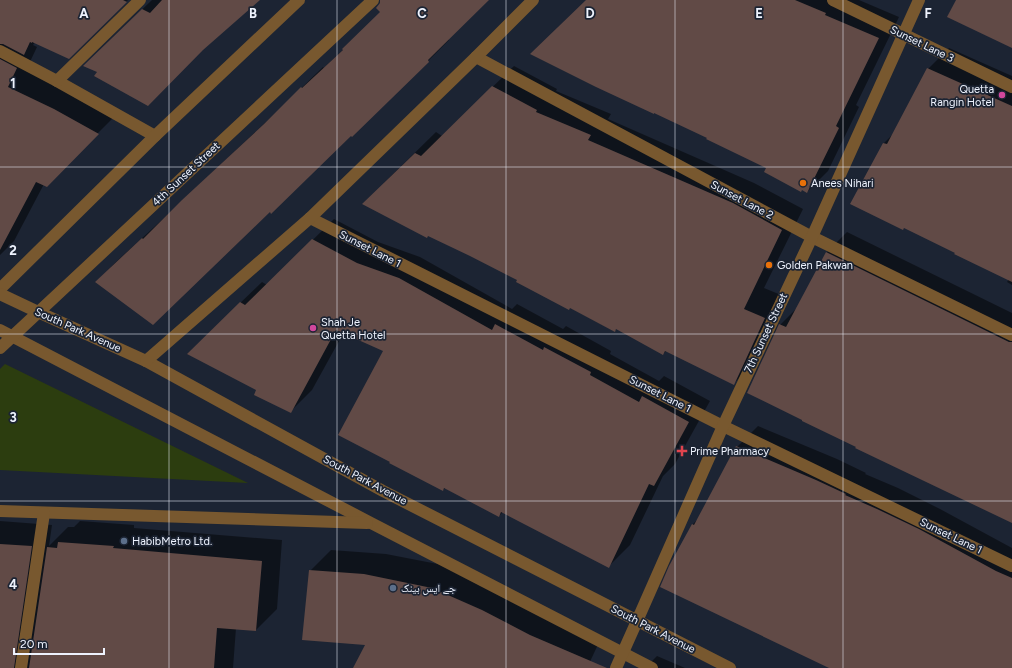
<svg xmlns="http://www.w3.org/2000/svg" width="1012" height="668" font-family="Figtree,'Noto Naskh Arabic',sans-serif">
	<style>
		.green { fill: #2c3d0f }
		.shadow { fill: #0007 }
		.building { fill: #614a46 }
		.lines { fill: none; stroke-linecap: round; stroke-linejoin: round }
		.minor { stroke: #78582f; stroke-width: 12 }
		.grid { fill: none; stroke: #eef3fe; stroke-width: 1; stroke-opacity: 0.55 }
		.hotel-dot { fill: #d1479c; stroke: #1c2433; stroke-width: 1.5 }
		.food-dot { fill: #e8710a; stroke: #1c2433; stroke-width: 1.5 }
		.health-dot { fill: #e0444e; stroke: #1c2433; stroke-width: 1.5 }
		.service-dot { fill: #5c6f8a; stroke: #1c2433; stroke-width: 1.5 }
		.labels { text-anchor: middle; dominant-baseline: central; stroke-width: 3.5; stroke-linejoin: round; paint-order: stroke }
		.street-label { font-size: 11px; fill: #eef3fe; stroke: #1c2433 }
		.poi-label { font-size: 11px; fill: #eef3fe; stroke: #1c2433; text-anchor: start }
		.grid-label { font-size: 13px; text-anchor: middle; font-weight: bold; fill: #eef3fe; stroke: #1c2433; stroke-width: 3.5; stroke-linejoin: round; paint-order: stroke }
	</style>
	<rect width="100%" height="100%" fill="#1c2433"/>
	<polygon class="green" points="5,364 248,483 0,470 0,369"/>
	<g class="shadow">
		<polygon points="0,0 128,0 69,58 35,42 33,45 37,47 28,66 118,113 46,185 44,184 14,241 0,255"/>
		<polygon points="152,0 258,0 99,72 105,45"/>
		<polygon points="390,0 488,0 448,39 449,40 391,98 351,134 270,211 96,282 117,261 164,218 286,103 323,67 324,68 344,49 381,12"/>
		<polygon points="587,0 859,0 899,17 856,105 859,107 828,171 807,192 767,167 708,138"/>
		<polygon points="949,48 1012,76 1012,285 1007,282 1009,279 905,227 903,229 852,204 884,143 894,133 928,69"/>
		<polygon points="514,66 557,89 556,91 611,114 608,119 754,183 803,209 764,288 786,297 755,363 734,383 666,351 663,354 617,328 614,331 519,280 384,183 436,132 442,136"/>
		<polygon points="334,219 378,242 420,257 512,309 517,304 563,329 566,326 611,351 610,354 659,381 664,376 710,401 675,464 663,476 630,545 609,566 503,512 499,516 445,488 443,490 391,461 385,351 344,332 312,390 291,411 258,390 209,333 262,282 267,285"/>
		<polygon points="847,232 1012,313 1012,522 780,325 797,308 826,253"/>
		<polygon points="758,426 837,459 866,473 865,474 898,488 940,509 1012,548 1012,668 835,668 692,525 700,517 737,447"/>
		<polygon points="0,521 52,525 49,546 68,527 74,527 80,521 134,525 134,528 282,540 277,609 256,630 236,628 233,668 0,668"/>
		<polygon points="331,550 386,554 453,567 602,636 587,668 354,668 367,644 310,571"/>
		<polygon points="657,656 685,668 645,668"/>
	</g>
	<g class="building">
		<polygon points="0,0 123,0 127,2 69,59 32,42 32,43 30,42 24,55 3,44 0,44"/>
		<polygon points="162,0 260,0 203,50 148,106 94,76 97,72 83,66 142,9 150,13"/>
		<polygon points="380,0 489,0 428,60 429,62 352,137 351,136 271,214 270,212 153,325 95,282 142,238 143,239 182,200 264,124 301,87 302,88 343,50 342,49 380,12 376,8 380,3"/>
		<polygon points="586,0 795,0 826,13 825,15 879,38 836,126 839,128 807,193 802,190 801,192 764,172 766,168 706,139 707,138 654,113 654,114 596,87 530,54"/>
		<polygon points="956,0 1012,0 1012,48 947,17"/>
		<polygon points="0,59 17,68 8,87 54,109 99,134 47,187 36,182 0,250"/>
		<polygon points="927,68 1012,106 1012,282 954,254 955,253 904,228 903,230 850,204 883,143 887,144"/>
		<polygon points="492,86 537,110 536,112 591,135 588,140 733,203 782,230 744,309 765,318 734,385 665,351 663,355 616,329 615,332 570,308 569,310 516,282 517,280 470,256 428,236 427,238 362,204 415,153 421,156"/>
		<polygon points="312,239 357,263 399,278 492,330 495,324 543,350 544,347 591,372 590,375 639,402 642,396 689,422 654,486 649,484 609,568 501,512 499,517 444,488 443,491 389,463 390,462 338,435 383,351 336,330 291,413 254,395 256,390 187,354 240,302 245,305"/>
		<polygon points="826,252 1009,342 1012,342 1012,523 855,448 856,447 802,421 802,420 747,393 779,324 786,327"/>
		<polygon points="736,446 816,480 846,494 845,495 877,509 919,529 996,571 1012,578 1012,668 829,668 660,587 669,566 692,524 694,525"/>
		<polygon points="58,542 114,546 113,548 262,561 256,631 217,628 214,668 29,668 47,547 57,548"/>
		<polygon points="0,544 32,546 14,668 0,668"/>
		<polygon points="309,570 364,574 432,588 482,610 530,635 607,668 353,668 365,645 302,640"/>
	</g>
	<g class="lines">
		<g class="minor">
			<polyline points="833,0 1012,87"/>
			<polyline points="0,51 57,81 155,136"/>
			<polyline points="476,57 812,237 1012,335"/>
			<polyline points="57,81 140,0"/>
			<polyline points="310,218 723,426 1012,566"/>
			<polyline points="0,289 155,136 299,0"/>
			<polyline points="0,294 38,312 146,361 383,491 730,668"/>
			<polyline points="0,330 371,523 652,668"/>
			<polyline points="0,348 373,0"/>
			<polyline points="146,361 310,218 476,57 533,0"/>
			<polyline points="0,511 367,523"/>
			<polyline points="21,668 44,513"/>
			<polyline points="616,668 637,621 723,426 812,237 919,0"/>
		</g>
	</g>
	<path class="grid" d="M169 0V668M337 0V668M506 0V668M675 0V668M843 0V668M0 167H1012M0 334H1012M0 501H1012"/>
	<g class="hotel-dot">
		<circle cx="1002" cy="95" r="4"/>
		<circle cx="313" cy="328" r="4"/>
	</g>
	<g class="food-dot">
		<circle cx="803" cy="183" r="4"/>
		<circle cx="769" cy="265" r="4"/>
	</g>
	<path class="health-dot" d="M680 445h4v4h4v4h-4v4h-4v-4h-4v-4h4z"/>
	<g class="service-dot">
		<circle cx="124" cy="541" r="4"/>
		<circle cx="393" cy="588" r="4"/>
	</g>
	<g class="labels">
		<g class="street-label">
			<text transform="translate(922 44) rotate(26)">Sunset Lane 3</text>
			<text transform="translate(186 174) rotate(-43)">4th Sunset Street</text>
			<text transform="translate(742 200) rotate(28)">Sunset Lane 2</text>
			<text transform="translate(370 249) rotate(27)">Sunset Lane 1</text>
			<text transform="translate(78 330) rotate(24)">South Park Avenue</text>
			<text transform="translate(766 333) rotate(-65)">7th Sunset Street</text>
			<text transform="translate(660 394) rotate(27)">Sunset Lane 1</text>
			<text transform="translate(365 480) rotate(28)">South Park Avenue</text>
			<text transform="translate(951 536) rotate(26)">Sunset Lane 1</text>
			<text transform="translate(653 629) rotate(27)">South Park Avenue</text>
		</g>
		<g class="poi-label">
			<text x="994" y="89" text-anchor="end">Quetta<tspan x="994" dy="13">Rangin Hotel</tspan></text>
			<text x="811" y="183">Anees Nihari</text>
			<text x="777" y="265">Golden Pakwan</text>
			<text x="321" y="322">Shah Je<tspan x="321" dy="13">Quetta Hotel</tspan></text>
			<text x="690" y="451">Prime Pharmacy</text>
			<text x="132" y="541">HabibMetro Ltd.</text>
			<text x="401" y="588">جے ایس بینک</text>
		</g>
	</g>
	<g class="grid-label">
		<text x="84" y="18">A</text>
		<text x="253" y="18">B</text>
		<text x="422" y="18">C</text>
		<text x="590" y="18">D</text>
		<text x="759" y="18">E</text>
		<text x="928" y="18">F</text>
		<text x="13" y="88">1</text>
		<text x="13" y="255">2</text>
		<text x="13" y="422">3</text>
		<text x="13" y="589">4</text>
	</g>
	<path d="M14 648v6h90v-6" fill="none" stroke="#eef3fe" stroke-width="2"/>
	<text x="20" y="648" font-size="12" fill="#eef3fe" stroke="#1c2433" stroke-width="3" paint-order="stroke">20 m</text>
</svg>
